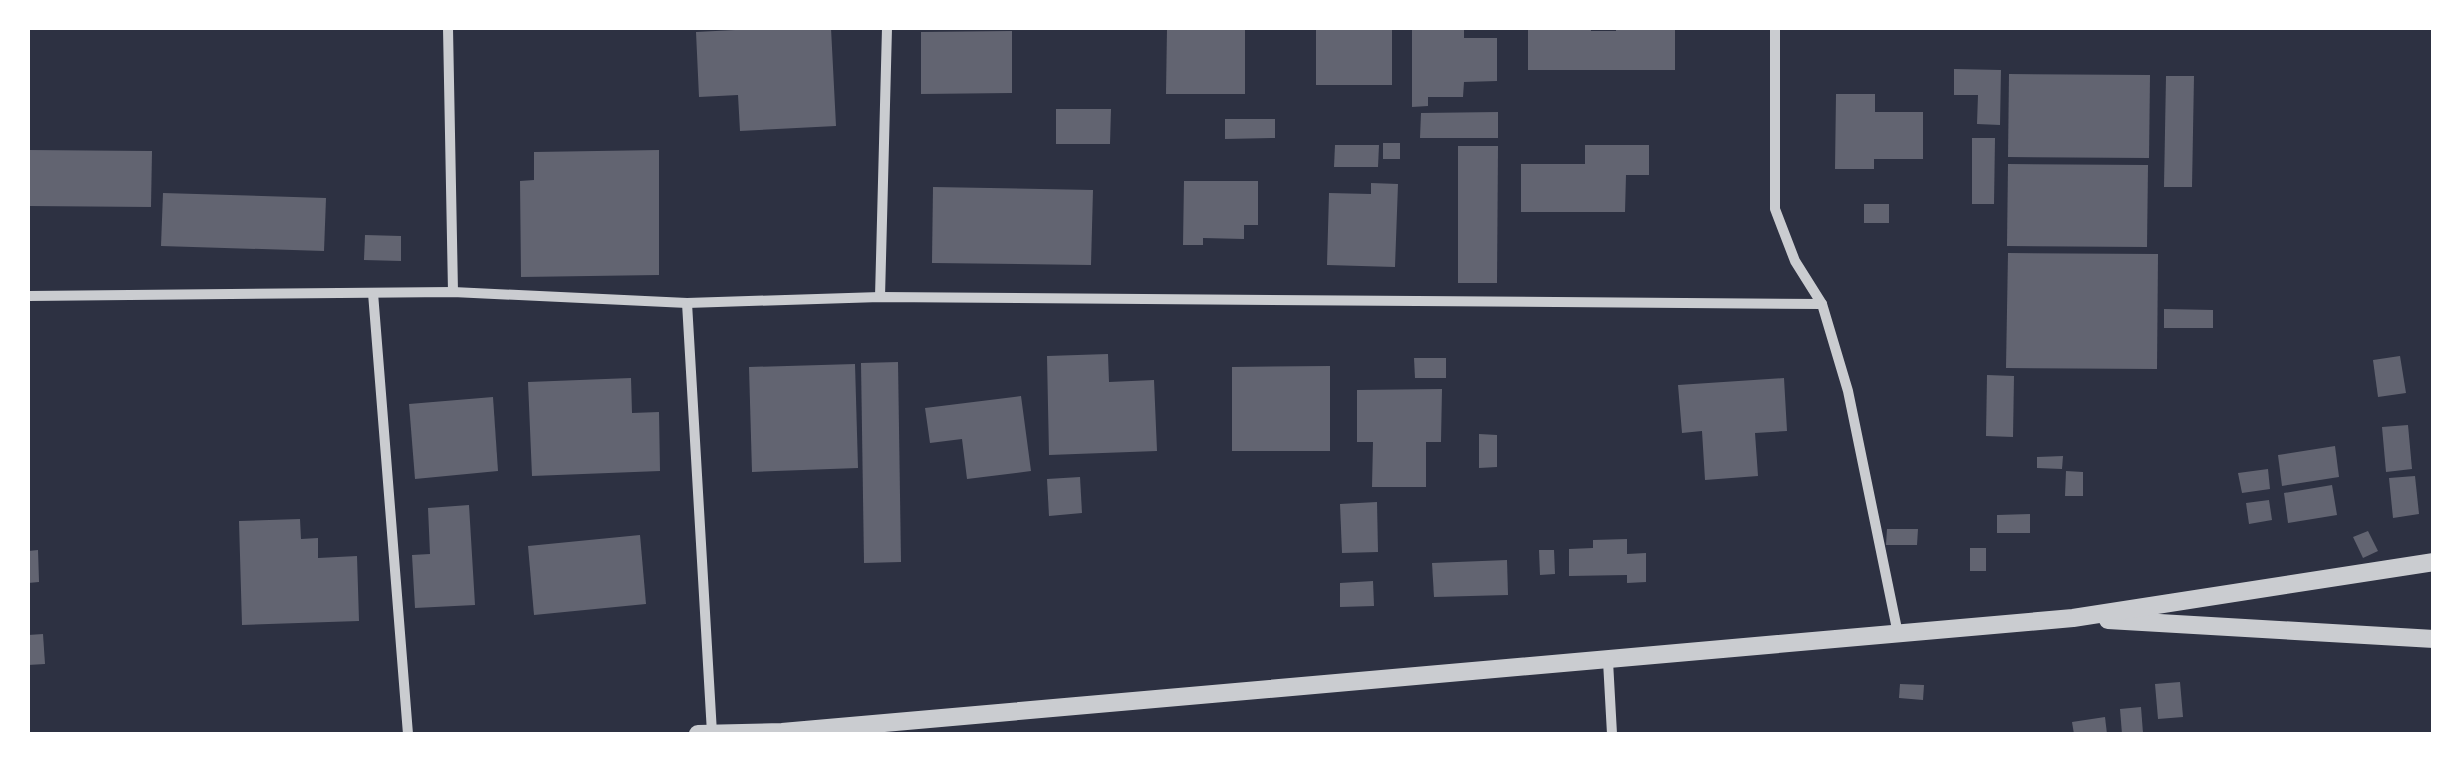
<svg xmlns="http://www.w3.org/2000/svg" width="2461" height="762" font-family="Mulish,sans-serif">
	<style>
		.building { fill: #626471 }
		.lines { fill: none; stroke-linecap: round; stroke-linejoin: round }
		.minor { stroke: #caccd0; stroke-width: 10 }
		.tertiary { stroke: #caccd0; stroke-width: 18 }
	</style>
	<rect width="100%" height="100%" fill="#2d3142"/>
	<g class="building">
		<polygon points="775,28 831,28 836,126 740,131 738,95 699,97 696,32"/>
		<polygon points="1167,28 1245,28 1245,94 1166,94"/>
		<rect x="1316" y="28" width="76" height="57"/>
		<polygon points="1412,28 1464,28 1464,38 1497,38 1497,81 1464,82 1463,97 1428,97 1428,106 1412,107"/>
		<polygon points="1528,28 1591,28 1591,31 1616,31 1616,28 1675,28 1675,70 1528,70"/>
		<polygon points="1012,31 1012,93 921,94 921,32"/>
		<polygon points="1954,69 2001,70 2000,125 1977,124 1978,95 1954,95"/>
		<polygon points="2009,74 2150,75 2149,158 2008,157"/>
		<polygon points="2166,76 2194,76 2192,187 2164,187"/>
		<polygon points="1836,94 1875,94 1875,112 1923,112 1923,159 1874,159 1874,169 1835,169"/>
		<polygon points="1056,109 1111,109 1110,144 1056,144"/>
		<polygon points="1498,112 1498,138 1420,138 1421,113"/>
		<polygon points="1225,119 1275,119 1275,138 1225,139"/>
		<polygon points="1972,138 1995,138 1994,204 1972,204"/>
		<rect x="1383" y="143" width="17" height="16"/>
		<polygon points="1335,145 1379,145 1378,167 1334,167"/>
		<polygon points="1585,145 1649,145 1649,175 1626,175 1625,212 1521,212 1521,164 1585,164"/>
		<polygon points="1458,146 1498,146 1497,283 1458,283"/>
		<polygon points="28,150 152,151 151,207 28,206"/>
		<polygon points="659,150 659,275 521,277 520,181 534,180 534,152"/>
		<polygon points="2008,164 2148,165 2147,247 2007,246"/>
		<polygon points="1184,181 1258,181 1258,225 1244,225 1244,239 1203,238 1203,245 1183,245"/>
		<polygon points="1371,183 1398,184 1395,267 1327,265 1329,193 1371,194"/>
		<polygon points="933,187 1093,190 1091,265 932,263"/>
		<polygon points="163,193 326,198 324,251 161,246"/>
		<rect x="1864" y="204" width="25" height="19"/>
		<polygon points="365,235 401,236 401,261 364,260"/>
		<polygon points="2008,253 2158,254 2157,369 2006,368"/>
		<polygon points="2164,309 2213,310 2213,328 2164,328"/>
		<polygon points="1108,354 1109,382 1154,380 1157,451 1049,455 1047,356"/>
		<polygon points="2400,356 2406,393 2378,397 2373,360"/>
		<polygon points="1414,358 1446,358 1446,378 1415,378"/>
		<polygon points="898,362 901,562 864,563 861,363"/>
		<polygon points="855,364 858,468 752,472 749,367"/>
		<polygon points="1330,366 1330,451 1232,451 1232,367"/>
		<polygon points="1987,375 2014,376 2013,437 1986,436"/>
		<polygon points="631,378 632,413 659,412 660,471 532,476 528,382"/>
		<polygon points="1784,378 1787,431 1755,433 1758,476 1705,480 1702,431 1682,433 1678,385"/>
		<polygon points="1442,389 1441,442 1426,442 1426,487 1372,487 1373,442 1357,442 1357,390"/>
		<polygon points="1021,396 1031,471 967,479 962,439 930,443 925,408"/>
		<polygon points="493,397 498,471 415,479 409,404"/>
		<polygon points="2408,425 2412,469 2386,472 2382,427"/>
		<polygon points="1479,434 1497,435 1497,467 1479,468"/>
		<polygon points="2335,446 2339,477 2282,486 2278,455"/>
		<polygon points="2063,456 2062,469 2037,468 2037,457"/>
		<polygon points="2268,469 2270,489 2242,493 2238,473"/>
		<polygon points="2066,471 2083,472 2083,496 2065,496"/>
		<polygon points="2415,476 2419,514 2393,518 2389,478"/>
		<polygon points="1080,477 1082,513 1049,516 1047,479"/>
		<polygon points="2332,485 2337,515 2288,523 2284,493"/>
		<polygon points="2269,500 2272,520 2249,524 2246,503"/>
		<polygon points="1377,502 1378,552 1342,553 1340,504"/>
		<polygon points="469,505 475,605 415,608 412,555 430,554 428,508"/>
		<polygon points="2030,514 2030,533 1997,533 1997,515"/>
		<polygon points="300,519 301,539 318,538 318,558 357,556 359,621 242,625 239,521"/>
		<polygon points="1887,529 1918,529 1917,545 1886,545"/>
		<polygon points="2368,531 2378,551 2363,558 2353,537"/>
		<polygon points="640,535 646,604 534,615 528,546"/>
		<polygon points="1627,539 1627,554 1646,553 1646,582 1627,583 1627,575 1569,576 1569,549 1593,548 1593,540"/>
		<rect x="1970" y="548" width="16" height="23"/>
		<polygon points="38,550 39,582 28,583 28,551"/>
		<polygon points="1539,550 1554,550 1555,574 1540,575"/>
		<polygon points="1507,560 1508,595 1434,597 1432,563"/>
		<polygon points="1373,581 1374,606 1340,607 1340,583"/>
		<polygon points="43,634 45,664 28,665 28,635"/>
		<polygon points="2180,682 2183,717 2158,719 2155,684"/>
		<polygon points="1900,684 1924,685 1923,700 1899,698"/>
		<polygon points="2141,707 2143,733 2122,734 2120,709"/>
		<polygon points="2105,717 2107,734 2074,734 2072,722"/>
	</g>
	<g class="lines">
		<g class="minor">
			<polyline points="448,28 453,292"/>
			<polyline points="1775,28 1775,209 1795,261 1822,304 1848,391 1898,634"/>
			<polyline points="373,293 408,734"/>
			<polyline points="28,296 453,292 687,303 880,297 1822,304"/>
			<polyline points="880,297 887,28"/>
			<polyline points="687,303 712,733"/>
			<polyline points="1608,661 1612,734"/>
		</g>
		<g class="tertiary">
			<polyline points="2108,620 2434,639"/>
			<polyline points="698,734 782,732 2073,618 2434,562"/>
		</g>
	</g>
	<rect width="2461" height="762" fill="none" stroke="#ffffff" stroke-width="60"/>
</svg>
